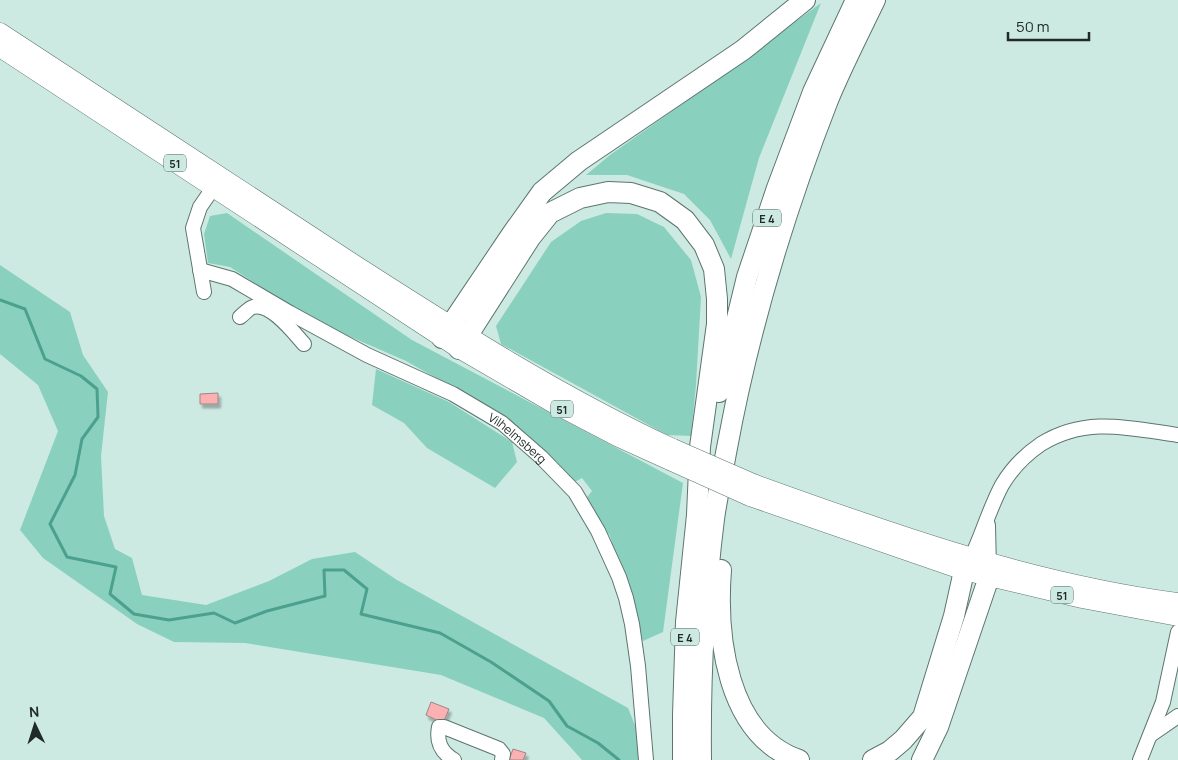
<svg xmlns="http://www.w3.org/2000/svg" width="1178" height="760" font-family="Manrope,sans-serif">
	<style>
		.green { fill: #8ad0bf }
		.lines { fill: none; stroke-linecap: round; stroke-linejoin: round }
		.stream { stroke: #4ca08e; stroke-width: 3 }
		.building { fill: #fbb1b2; stroke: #9f8585; filter: url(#shadow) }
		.minor-casing { stroke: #5c766f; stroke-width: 16 }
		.major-casing { stroke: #5c766f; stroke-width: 19 }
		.highway-casing { stroke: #5c766f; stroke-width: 22 }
		.minor { stroke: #fff; stroke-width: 14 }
		.major { stroke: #fff; stroke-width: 18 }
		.highway { stroke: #fff; stroke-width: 20 }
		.major-bridge-casing { stroke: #5c766f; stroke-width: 19; stroke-linecap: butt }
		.major-bridge { stroke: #fff; stroke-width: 18 }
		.labels { text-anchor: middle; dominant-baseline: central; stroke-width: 4; stroke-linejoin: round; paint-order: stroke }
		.shield { fill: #cdeae2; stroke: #546460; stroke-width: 1 }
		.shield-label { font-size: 11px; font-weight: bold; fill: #202b28 }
		.street-label { font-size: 12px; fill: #202b28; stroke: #cdeae2 }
	</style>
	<defs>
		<filter id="shadow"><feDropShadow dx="2.5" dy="4" stdDeviation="1" flood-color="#0004"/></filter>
	</defs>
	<rect width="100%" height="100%" fill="#cdeae2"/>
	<g class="green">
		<polygon points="821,3 759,158 731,259 710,220 684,194 627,175 586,175 610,155 712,83"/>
		<polygon points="227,213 412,340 683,483 663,632 643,641 631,608 610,536 584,501 592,491 582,478 571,484 528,435 479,402 406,361 312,320 230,267 208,263 204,234 210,216"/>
		<polygon points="606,213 637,214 664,227 691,260 701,297 696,385 691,436 667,435 501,344 496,326 551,242 581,221"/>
		<polygon points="0,265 70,312 83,355 108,392 101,456 104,516 115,549 132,558 142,595 206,605 269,581 312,559 355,552 397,580 628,708 649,760 582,760 544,718 441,675 245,643 174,642 137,624 43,558 20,530 58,431 38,385 0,354"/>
		<polygon points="376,369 449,402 512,442 517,462 495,488 427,448 404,423 372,405"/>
	</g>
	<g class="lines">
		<polyline class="stream" points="0,300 25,309 45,359 81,376 97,389 98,417 82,439 75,475 50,524 67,557 116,567 110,594 134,614 169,620 214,613 235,623 267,611 325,596 324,570 344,570 367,589 361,614 440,633 491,662 549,701 567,726 598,743 619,760"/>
	</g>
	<g class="building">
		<polygon points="218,393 218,404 200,404 200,394"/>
		<polygon points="431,702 449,709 443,723 426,715"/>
		<polygon points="513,749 526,753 523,760 509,760"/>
	</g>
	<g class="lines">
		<defs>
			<g id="minor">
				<path id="s1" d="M200 270 232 279 290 313 367 355 453 394 502 423 541 457 575 492 598 531 619 577 626 598 632 624 638 666 646 760"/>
				<polyline points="204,292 193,228 200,207 218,181"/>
				<path d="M240 317C244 314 249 308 253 307 271 302 294 333 304 344"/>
				<polyline points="988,525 989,571"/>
				<path d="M967 566C981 540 988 511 1002 485 1012 468 1025 455 1041 444 1086 416 1129 428 1178 435"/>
				<polyline points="1152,734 1178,716"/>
				<path d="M454 760C441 752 436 742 439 727H444L499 749 503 754 502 760"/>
				<polyline points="1140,760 1163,702 1178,632"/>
			</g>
			<g id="major">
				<path d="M0 32C118 108 235 187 353 263 457 330 561 396 673 448"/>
				<polyline points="0,48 459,349 552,403 617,437 670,461"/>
				<path d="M753 483C891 533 1032 583 1178 602"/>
				<polyline points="750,497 964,571 1082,599 1178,617"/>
			</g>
			<g id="highway">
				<polyline points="442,338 512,234 542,192 579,161 743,50 805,0"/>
				<polyline points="459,349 530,238 550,213 580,198 608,192 631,193 660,202 685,220 704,245 714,269 717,299 717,324 700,447 697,515 686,622 683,715 683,760"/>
				<polyline points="719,392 747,277 777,188 813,92 856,0"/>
				<path d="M721 570C716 635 726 735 799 760"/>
				<path d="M701 760C700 680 704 599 714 519 717 497 722 475 726 453 748 332 783 215 828 100 842 66 859 33 875 0"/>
				<polyline points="873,760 890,751 903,740 923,717 954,616 964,571"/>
				<polyline points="922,760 938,727 989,577"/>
			</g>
		</defs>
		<use href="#minor" class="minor-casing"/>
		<use href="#major" class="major-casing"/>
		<use href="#highway" class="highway-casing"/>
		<use href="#minor" class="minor"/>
		<use href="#major" class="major"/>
		<use href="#highway" class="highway"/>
		<defs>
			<g id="major-bridge">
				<polyline points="673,448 753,483"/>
				<polyline points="670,461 750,497"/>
			</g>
		</defs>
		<use href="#major-bridge" class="major-bridge-casing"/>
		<use href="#major-bridge" class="major-bridge"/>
	</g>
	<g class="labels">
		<g class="shield">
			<rect x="164" y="154.5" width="22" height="17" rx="4"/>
			<rect x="753" y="209.5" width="28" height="17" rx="4"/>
			<rect x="551" y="400.5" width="22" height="17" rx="4"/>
			<rect x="1051" y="586.5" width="22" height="17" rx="4"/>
			<rect x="671" y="628.5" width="28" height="17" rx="4"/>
		</g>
		<g class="shield-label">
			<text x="175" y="163">51</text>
			<text x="767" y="218">E 4</text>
			<text x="562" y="409">51</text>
			<text x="1062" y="595">51</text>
			<text x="685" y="637">E 4</text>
		</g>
		<g class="street-label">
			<text stroke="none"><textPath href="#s1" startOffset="361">Vilhelmsberg</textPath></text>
		</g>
	</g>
	<g transform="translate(35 725) rotate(356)" stroke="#cdeae2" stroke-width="4" paint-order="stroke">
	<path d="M0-4L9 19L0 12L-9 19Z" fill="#202b28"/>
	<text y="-8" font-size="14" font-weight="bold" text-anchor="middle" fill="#202b28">N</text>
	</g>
	<path d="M1008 32v8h81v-8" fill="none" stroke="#202b28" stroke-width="2.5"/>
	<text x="1016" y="32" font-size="15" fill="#202b28" stroke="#cdeae2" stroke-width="4" paint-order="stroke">50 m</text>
</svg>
